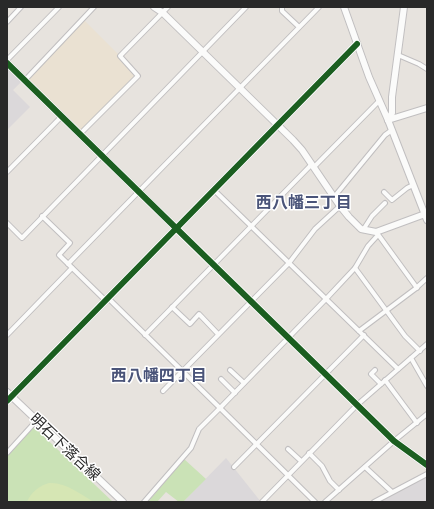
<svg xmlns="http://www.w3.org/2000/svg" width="434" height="509" font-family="Jost,'Noto Sans JP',sans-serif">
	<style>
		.industrial { fill: #dbd8da }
		.education { fill: #eae1d2 }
		.green { fill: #cae2b6 }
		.pitch { fill: #d6e6b4 }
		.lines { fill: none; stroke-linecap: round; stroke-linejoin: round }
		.street-casing { stroke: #c1bfc0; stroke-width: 6 }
		.secondary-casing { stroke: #c1bfc0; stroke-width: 8 }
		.street { stroke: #fbfbfa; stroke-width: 4 }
		.secondary { stroke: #fbfbfa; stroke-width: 6 }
		.cycleway-casing { stroke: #fff; stroke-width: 8 }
		.cycleway { stroke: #1b5e20; stroke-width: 6 }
		.labels { text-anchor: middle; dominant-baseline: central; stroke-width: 3; stroke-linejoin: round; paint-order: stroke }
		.street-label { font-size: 15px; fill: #292929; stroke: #fff }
		.neighbourhood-label { font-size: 16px; font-weight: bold; fill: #4a5479; stroke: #fff }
	</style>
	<rect width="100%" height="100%" fill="#e7e3de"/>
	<g class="industrial">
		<polygon points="7,66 22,81 13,90 30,107 7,130"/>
		<polygon points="226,458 261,502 183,502"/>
		<polygon points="427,476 427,502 378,502"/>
	</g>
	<polygon class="education" points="84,20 119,55 117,56 135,74 135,75 81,131 80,131 27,79 27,78"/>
	<g class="green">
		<polygon points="33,428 35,428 113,502 7,502 7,456"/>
		<polygon points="184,459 206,479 183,502 179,502 166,492 157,502 148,502"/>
	</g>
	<path class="pitch" d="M49 483C66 482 80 494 94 502H27C31 492 39 486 49 483Z"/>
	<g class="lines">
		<defs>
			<g id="street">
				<polyline points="282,7 282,11 299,27"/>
				<polyline points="7,22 21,7"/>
				<polyline points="398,55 419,64 427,69"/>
				<polyline points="7,60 59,7"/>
				<polyline points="25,80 94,7"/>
				<polyline points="80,134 138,76 120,56 168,7"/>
				<polyline points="314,167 379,101"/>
				<polyline points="7,172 62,116"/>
				<polyline points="214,190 398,369"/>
				<polyline points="384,192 392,200 407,188 413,185"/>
				<polyline points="334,197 385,135 392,130"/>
				<polyline points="42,216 70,243 59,255 106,301"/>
				<polyline points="7,223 22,238 246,7"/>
				<polyline points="176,228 394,441"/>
				<polyline points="363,230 372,216 385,203"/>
				<polyline points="377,233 417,288"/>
				<polyline points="68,264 319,7"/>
				<polyline points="355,268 405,336 420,351"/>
				<polyline points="108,298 220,408 326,299 355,268 368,246 378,235"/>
				<polyline points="172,307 190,324 199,314 218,334"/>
				<polyline points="359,331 415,289 427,278"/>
				<polyline points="7,335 72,268"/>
				<polyline points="145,335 312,164"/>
				<polyline points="411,358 427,386"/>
				<polyline points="230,370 244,383"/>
				<polyline points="375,370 371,374 381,384"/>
				<polyline points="221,379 235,393"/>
				<polyline points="385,380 417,423"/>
				<polyline points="163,391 289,263 315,229 340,206"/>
				<polyline points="288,449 301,461"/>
				<polyline points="7,453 37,420"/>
				<polyline points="309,453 322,466 330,481 339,490"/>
				<polyline points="234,467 364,335"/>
				<polyline points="365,467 392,492"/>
				<polyline points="144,502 191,448 199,429 220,408 315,502"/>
				<polyline points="262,502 357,405 427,344"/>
				<polyline points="325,502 394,441 427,414"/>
				<polyline points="374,502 427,474"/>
			</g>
			<g id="secondary">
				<polyline points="154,7 163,13 293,140 302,150 340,206 349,217 361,229 376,232 425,214"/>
				<polyline points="344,7 369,77 388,120 427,220"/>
				<polyline points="7,63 176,228"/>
				<polyline points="388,120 392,113 392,97 404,7"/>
				<polyline points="388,120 427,108"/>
				<polyline points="7,392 123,502"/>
				<polyline points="7,401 357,44"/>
				<polyline points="394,441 427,465"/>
			</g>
		</defs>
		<use href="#street" class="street-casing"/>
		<use href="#secondary" class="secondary-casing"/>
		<use href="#street" class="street"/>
		<use href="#secondary" class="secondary"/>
		<defs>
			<g id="cycleway">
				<polyline points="7,63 394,441 427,465"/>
				<polyline points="7,401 357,44"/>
			</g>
		</defs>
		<use href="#cycleway" class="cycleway-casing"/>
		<use href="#cycleway" class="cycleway"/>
	</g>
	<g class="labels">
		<g class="street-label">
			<text transform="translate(65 447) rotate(43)">明石下落合線</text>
		</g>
		<g class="neighbourhood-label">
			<text x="304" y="202">西八幡三丁目</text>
			<text x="159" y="375">西八幡四丁目</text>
		</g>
	</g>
	<rect width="434" height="509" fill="none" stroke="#292929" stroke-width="16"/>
</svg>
